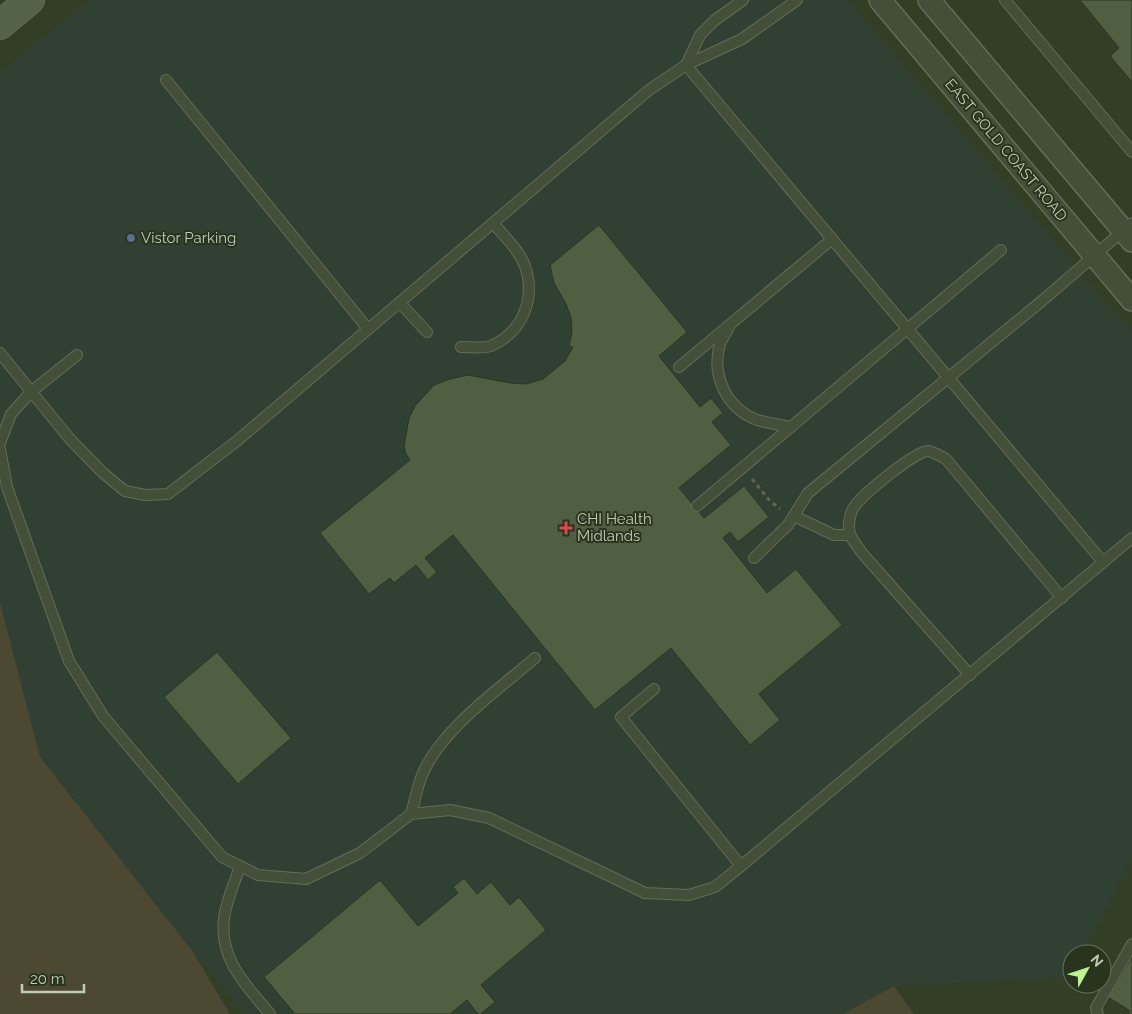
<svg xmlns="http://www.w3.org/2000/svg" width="1132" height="1014" font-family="Raleway,sans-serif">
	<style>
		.medical { fill: #324033 }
		.green { fill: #4c4832 }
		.building { fill: #505e42; stroke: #2b3621 }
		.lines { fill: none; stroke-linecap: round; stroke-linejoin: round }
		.lane-casing { stroke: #626d58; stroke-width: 12 }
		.street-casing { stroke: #626d58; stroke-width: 24 }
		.secondary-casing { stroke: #626d58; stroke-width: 30 }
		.path { stroke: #63664f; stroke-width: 3; stroke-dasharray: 4 4; stroke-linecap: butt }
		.lane { stroke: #444f3a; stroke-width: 10 }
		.street { stroke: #444f3a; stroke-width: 21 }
		.secondary { stroke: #536248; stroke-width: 28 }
		.service-dot { fill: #5c6f8a; stroke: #29341f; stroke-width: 2 }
		.health-dot { fill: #e0444e; stroke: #29341f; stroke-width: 2 }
		.labels { text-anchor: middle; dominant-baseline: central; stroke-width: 4; stroke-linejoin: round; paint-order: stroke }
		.street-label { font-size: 15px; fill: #bfcab7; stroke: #29341f }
		.poi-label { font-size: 15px; fill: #bfcab7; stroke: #29341f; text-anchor: start }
	</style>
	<rect width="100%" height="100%" fill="#323f26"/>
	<polygon class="medical" points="91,0 847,0 1132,333 1132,858 1082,954 1072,954 1072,972 1069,977 894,986 843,1014 245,1014 0,722 0,73"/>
	<g class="green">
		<polygon points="0,603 40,757 193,952 230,1014 0,1014"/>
		<polygon points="894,986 914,1014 843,1014"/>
	</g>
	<g class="building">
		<polygon points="1080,0 1132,0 1132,82 1110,56 1119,48"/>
		<polygon points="599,225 687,332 659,356 700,407 711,398 723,413 712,422 731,445 679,488 704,518 744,486 769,517 738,542 730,532 723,538 767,593 796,569 842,625 759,694 780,720 750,745 671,648 595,710 453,535 425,558 437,572 428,580 416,565 394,583 390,578 369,594 320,533 410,460 406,454 404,446 409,418 415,406 434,385 450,379 468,375 510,383 526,384 543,379 565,361 573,347 569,346 572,332 571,318 566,304 554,283 550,265"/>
		<polygon points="217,652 291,738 238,784 164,697"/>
		<polygon points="464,878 477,894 491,882 510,905 519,897 546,930 481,985 495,1002 481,1014 478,1014 467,1000 450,1014 295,1014 264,977 380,880 418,926 458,893 453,887"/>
		<polygon points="1132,957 1132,1014 1128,1014 1130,1011 1108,997"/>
	</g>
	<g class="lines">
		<defs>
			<g id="lane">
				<polyline points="1005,0 1132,152"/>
				<polyline points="686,65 1103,562"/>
				<polyline points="686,65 700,35 715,20 743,0"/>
				<polyline points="166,80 368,329"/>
				<polyline points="400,303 427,332"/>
				<path d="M729 327C726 333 722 339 720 344 711 375 726 408 757 420 768 423 780 425 791 427"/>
				<path d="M461 347C470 347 483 349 491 346 523 332 536 298 525 266 519 250 504 236 493 223"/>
				<polyline points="0,353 69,438 103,473 125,491 145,495 168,494 238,440 649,90 686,65 742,39 797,0"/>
				<polyline points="679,367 831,240"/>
				<polyline points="0,443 11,414 32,391 77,355"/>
				<polyline points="0,449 7,487 69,661 103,716 222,857 258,875 306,879 360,853 411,814 450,810 489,818 645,893 689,895 715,887 741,866 1132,538"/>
				<polyline points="697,506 1001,250"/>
				<polyline points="794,516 834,535 850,535"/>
				<polyline points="754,558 788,525 808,493 1043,300 1132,223"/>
				<path d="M970 675 862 553C856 544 848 536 849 525 849 520 851 511 854 507 862 495 915 451 928 451 934 452 940 456 946 459L1062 598"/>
				<polyline points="654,689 621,717 741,866"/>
				<path d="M411 814C415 801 417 786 423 773 442 729 499 689 535 658"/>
				<path d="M240 866C235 882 226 902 224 918 219 960 246 985 270 1014"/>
				<polyline points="1098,1014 1096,1008 1132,944"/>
			</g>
			<g id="street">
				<polyline points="880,0 1132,300"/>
				<polyline points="929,0 1132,241"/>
			</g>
			<polyline id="secondary" points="0,25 30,0"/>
		</defs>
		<use href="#lane" class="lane-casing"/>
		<use href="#street" class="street-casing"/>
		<use href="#secondary" class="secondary-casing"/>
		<polyline class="path" points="752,479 770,501 780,509"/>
		<use href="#lane" class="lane"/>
		<use href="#street" class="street"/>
		<use href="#secondary" class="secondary"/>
	</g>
	<circle class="service-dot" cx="131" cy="238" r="5"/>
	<path class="health-dot" d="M563.5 520.5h5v5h5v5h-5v5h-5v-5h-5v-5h5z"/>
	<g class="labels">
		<g class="street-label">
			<text transform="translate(1006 150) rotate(50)">EAST GOLD COAST ROAD</text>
		</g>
		<g class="poi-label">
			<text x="141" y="238">Vistor Parking</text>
			<text x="577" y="519">CHI Health<tspan x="577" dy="17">Midlands</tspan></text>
		</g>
	</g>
	<g transform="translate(1087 969) rotate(50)"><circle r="24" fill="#29341f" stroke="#65705c"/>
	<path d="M0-4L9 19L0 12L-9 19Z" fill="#bdf491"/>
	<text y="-8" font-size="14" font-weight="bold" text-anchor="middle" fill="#bfcab7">N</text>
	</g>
	<path d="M22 984v8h62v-8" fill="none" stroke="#bfcab7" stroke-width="2.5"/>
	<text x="30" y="984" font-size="15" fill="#bfcab7" stroke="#29341f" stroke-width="4" paint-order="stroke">20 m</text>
</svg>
